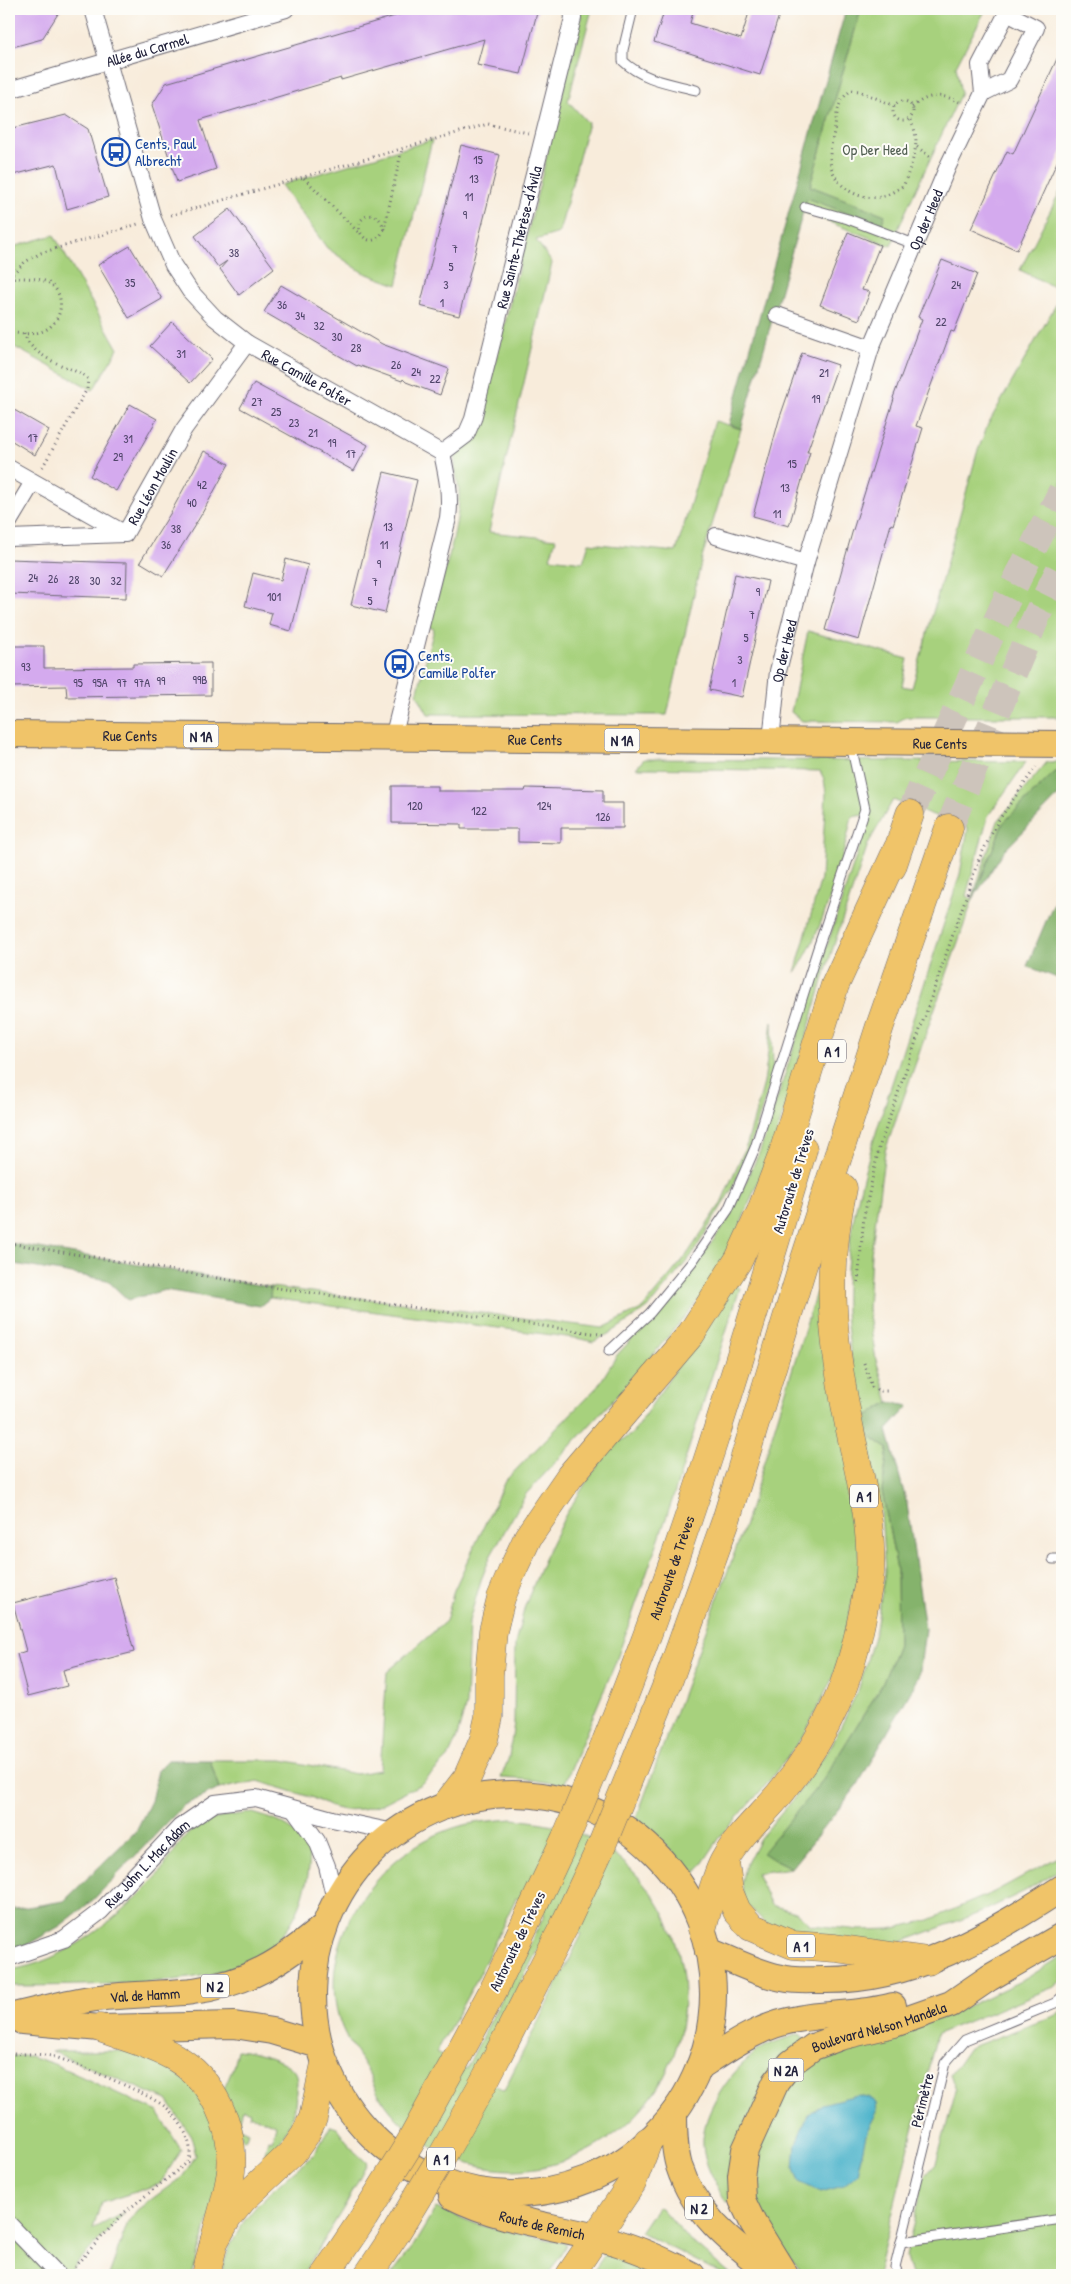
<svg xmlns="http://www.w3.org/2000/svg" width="1071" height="2284" font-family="'Patrick Hand',sans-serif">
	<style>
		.green { fill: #a7d17d; stroke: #647a5c; fill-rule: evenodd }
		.forest { fill: #85b36c; stroke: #546a54 }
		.water { fill: #4cb3cb; stroke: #376a83 }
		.building { fill: #d4aaee }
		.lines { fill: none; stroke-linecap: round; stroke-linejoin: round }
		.motorway-tunnel { stroke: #cdc4bb; stroke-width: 28; stroke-dasharray: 28 14; stroke-linecap: butt }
		.service-casing { stroke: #6d6973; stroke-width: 11 }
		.minor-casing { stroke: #6d6973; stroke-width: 18 }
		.primary-casing { stroke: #6d6973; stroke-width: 28 }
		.motorway-casing { stroke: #6d6973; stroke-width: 29 }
		.path { stroke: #6d6973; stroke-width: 3; stroke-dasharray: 1 4; stroke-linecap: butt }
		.service { stroke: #fff; stroke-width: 9 }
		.minor { stroke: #fff; stroke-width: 16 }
		.primary { stroke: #f0c469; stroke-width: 26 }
		.motorway { stroke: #f0c469; stroke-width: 28 }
		.motorway-bridge-casing { stroke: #6d6973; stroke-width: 29; stroke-linecap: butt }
		.motorway-bridge { stroke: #f0c469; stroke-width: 28 }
		.labels { text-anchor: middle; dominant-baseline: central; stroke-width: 4; stroke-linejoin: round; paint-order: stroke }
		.number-label { font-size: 12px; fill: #4e4468 }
		.shield { fill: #fdfcf7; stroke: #646373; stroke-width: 1 }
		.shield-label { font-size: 14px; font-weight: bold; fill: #22223b }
		.street-label { font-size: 15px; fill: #22223b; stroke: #fdfcf7 }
		.transit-label { font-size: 15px; fill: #164399; stroke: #fdfcf7; text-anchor: start }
		.park-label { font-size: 15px; fill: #515f52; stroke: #fdfcf7 }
	</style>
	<rect width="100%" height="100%" fill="#fdfcf7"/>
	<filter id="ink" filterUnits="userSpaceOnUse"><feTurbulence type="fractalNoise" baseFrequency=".02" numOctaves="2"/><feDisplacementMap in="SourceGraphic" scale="10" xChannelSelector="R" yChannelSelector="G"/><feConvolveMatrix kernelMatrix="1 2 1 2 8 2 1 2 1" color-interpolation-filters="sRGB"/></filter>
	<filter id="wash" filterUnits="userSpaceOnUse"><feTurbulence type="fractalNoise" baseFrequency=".0096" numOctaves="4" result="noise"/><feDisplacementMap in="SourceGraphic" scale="20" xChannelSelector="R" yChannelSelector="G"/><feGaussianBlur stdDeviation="1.12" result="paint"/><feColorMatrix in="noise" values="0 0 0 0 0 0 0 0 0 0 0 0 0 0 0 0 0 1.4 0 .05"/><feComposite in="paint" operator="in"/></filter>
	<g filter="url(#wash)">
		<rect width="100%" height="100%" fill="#f8ecdb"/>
		<g class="green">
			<path d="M580 9H592L568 101 588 123 559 233 536 240 552 263 489 532 556 539 550 558 583 562 589 543 676 552 715 421 741 429 702 558 667 715 428 714 417 694 434 629 429 627C439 588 457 539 459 499 460 485 454 472 455 457L472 440 480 423 581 19Z"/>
			<polygon points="861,9 986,9 956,66 961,93 905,213 891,246 803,212 807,198 880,225 885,215 810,186"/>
			<polygon points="432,140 397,285 362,272 327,248 281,185"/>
			<polygon points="1062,188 1062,291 1020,270"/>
			<polygon points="54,235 118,349 93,390 9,344 9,248"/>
			<polygon points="1062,294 1062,717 906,717 897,722 802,721 791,712 808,631 908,659 902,686 912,688 977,453 988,424"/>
			<path d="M644 759 1026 762 988 816 966 896 972 899 998 821 1047 762H1062V769L1054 773 1003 823 973 899 885 1151 871 1254 868 1309 876 1360 889 1402 863 1419C856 1383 848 1347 846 1311 843 1226 871 1147 897 1068 918 1003 939 939 960 874L968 828 893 800 868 844 831 954 777 1134 740 1226 706 1291 636 1375 526 1494 491 1555 481 1580 469 1621 466 1705 456 1740 448 1758 421 1784 382 1804 362 1809 344 1810 331 1807 313 1798 258 1781 219 1789 210 1760H282L356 1774 380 1770 387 1672 446 1621 454 1590 505 1481 598 1386 617 1355 683 1283 729 1218 760 1151 865 829 863 815 852 817C841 865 823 933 795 973L821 878 826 793 824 779 820 771 636 768Z"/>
			<polygon points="772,1021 773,1074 751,1144 732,1189 692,1255 648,1308 612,1332 593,1342 582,1339 270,1298 271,1287 603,1328 643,1308 686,1256 720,1205 747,1144 764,1083"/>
			<polygon points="733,1284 740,1288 671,1504 615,1664 564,1785 533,1780 501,1778 509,1757 514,1723 515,1644 525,1606 544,1559 566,1514 591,1475 615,1444 632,1434"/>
			<polygon points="816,1292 822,1293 859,1519 860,1573 833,1677 805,1733 766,1785 721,1836 696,1873 689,1874 676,1855 636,1819 744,1527"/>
			<polygon points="866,1433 888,1449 882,1491 897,1570 898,1645 882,1685 823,1780 763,1853 791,1868 756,1873 771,1905 796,1912 811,1925 860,1930 890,1929 929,1920 994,1892 1062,1855 1062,1868 1025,1891 982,1912 898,1943 873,1944 773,1930 745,1903 741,1883 745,1867 760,1838 792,1801 833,1743 859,1688 876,1629 885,1572 881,1512"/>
			<path d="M253 1813C279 1821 314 1833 309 1868 296 1967 220 1978 136 1983 94 1985 53 1986 11 1986L9 1970C63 1963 116 1920 152 1882 166 1867 175 1847 189 1833 206 1817 231 1815 253 1813Z"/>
			<path d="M513 1819C538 1822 565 1825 587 1837 713 1904 718 2081 591 2149 567 2162 539 2170 512 2170 458 2170 408 2141 379 2095 374 2087 371 2078 367 2070 358 2054 346 2040 340 2022 315 1946 373 1859 443 1832 466 1822 489 1821 513 1819ZM516 1898 545 1914 466 2069 436 2053 477 1979ZM554 1918 582 1934 504 2090 474 2074Z"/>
			<path d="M1062 1956V1980L1054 1987 937 2034 877 2275H807C778 2252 751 2210 750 2172L786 2085 818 2055 953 2013 1027 1978Z"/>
			<polygon points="1062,2011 1062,2275 911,2275 906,2257 923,2178 936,2164 956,2090 950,2075 969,2048 1057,2015"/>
			<path d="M800 2034 805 2039 733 2199 726 2202C716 2184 704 2166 703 2145 701 2114 730 2072 754 2054 767 2043 784 2039 800 2034Z"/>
			<path d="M237 2050C250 2051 286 2059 294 2071 298 2077 297 2084 296 2090 296 2118 285 2136 268 2156L265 2152 268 2139 272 2140 276 2125 249 2115 250 2112 243 2109 238 2127 248 2132 246 2138 242 2140 222 2093 233 2067Z"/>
			<polygon points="51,2051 129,2051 151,2055 195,2088 213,2116 222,2147 219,2188 192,2275 109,2275 128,2222 137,2210 183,2176 196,2155 191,2136 167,2100"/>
			<polygon points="9,2056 30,2056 54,2064 158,2112 181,2150 160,2184 101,2203 93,2229 125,2212 66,2275 32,2275 28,2271 20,2275 10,2275 9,2273 9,2227 15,2223 9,2215"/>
			<path d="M331 2126 337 2128 354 2151 367 2163 346 2204 302 2275H221C232 2229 251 2209 286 2178 293 2171 302 2165 310 2158 319 2149 323 2137 331 2126Z"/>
			<polygon points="657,2207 661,2208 684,2235 731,2275 724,2275 640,2232"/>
			<polygon points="436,2208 479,2225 564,2243 566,2245 548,2275 391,2275 412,2248"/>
			<polygon points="605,2254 608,2254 663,2275 591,2275"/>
		</g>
		<g class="forest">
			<polygon points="846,9 861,9 810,186 885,215 881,226 807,198 741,429 729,424"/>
			<polygon points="1062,769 1062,792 1004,851 973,899 1003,823 1054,773"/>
			<polygon points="1062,883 1062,980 1027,966"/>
			<polygon points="9,1243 271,1287 270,1298 260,1306 165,1290 128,1300 107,1280 9,1263"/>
			<polygon points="889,1402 909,1406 887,1430 907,1504 925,1629 919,1677 857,1786 791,1868 762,1853 823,1780 882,1685 898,1645 897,1570 882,1491 888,1449 866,1433 863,1419"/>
			<polygon points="168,1760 210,1760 219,1789 184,1805 93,1900 60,1926 18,1950 9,1951 9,1910 64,1901 136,1831 151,1801 158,1770"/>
		</g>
		<polygon class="water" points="857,2095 868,2097 876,2103 877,2112 867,2131 857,2174 843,2186 821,2192 799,2182 794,2168 796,2144 808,2115 822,2104"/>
		<g id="blocks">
			<g class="building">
				<polygon points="9,9 61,9 42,39 9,48"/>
				<polygon points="419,9 538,9 521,74 477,65 484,39 341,80 341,78 200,120 216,169 177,182 152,105 166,83"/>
				<polygon points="665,9 694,9 690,23 741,39 750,9 781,9 760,75 654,42"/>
				<polygon points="1062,48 1062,151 1017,250 971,229 1007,151 1013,154"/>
				<polygon points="66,115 88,129 108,197 67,209 56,164 9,176 9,129"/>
				<polygon points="461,145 500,155 459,316 420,306"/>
				<polygon points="230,209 274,268 239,295 220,269 227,261 218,267 195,236"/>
				<polygon points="848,232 880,245 862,290 870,292 859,320 820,305"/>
				<polygon points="130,246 162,299 129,318 98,265"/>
				<polygon points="942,260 977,274 954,332 951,331 916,426 923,428 893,525 891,524 859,640 825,630 852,533 894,399 893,398 922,319 918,317"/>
				<polygon points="281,285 382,344 449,369 440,395 406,382 403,379 402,381 358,365 357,366 264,312"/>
				<polygon points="172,322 212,359 190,383 150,346"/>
				<polygon points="802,353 838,365 807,452 810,452 789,526 753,516 779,420"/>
				<polygon points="254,383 368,445 354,471 240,408"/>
				<polygon points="130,404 157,419 116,491 90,476"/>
				<polygon points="9,407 49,430 35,455 9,439"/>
				<polygon points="204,451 229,464 200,517 163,576 140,562 170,514"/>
				<polygon points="384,472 417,480 385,613 351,605"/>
				<polygon points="9,559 127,563 126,598 9,594"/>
				<polygon points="286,559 308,565 291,631 269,625 272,613 245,606 253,573 281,580"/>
				<polygon points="735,574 768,581 742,697 709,690"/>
				<polygon points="9,646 44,646 44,668 133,667 133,664 211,663 211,695 67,697 66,686 9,687"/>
				<polygon points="392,786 438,786 438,791 525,791 526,788 603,790 603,803 623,803 623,828 561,828 561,843 518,842 518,829 461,829 461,824 392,823"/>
				<polygon points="114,1577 134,1652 63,1670 67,1686 28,1696 17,1654 26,1651 13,1603"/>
			</g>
		</g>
	</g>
	<g filter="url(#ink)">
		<use href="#blocks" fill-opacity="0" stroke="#6d6973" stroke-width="1"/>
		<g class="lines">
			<g class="motorway-tunnel">
				<polyline points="910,814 1006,601 1062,491"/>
				<polyline points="949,828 1037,615 1062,565"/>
			</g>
			<defs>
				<g id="service">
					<path d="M633 9 623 50V61C643 80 669 83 696 90"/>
					<polyline points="805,207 848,219 914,244"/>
					<polyline points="609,1351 650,1313 692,1262 728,1210 755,1148 817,951 865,809 851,745"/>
					<polyline points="1053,1559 1062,1559"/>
					<polyline points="901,2242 1062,2219"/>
					<polyline points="899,2275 895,2267 945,2063 965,2040 1055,2003 1062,1997"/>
				</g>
				<g id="minor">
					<path id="s1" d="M93 9 153 219 173 265 190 291 215 318 247 343 442 453C447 476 451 494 448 518L393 738"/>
					<polygon points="1007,13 1036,28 1009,80 983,93 980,65"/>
					<path id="s2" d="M9 90 286 9"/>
					<polyline points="777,315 871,348"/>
					<path id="s3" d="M442 453 466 435 473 419 573 18 572 9"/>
					<polyline points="9,468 124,533"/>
					<polyline points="9,522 33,482"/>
					<polyline points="716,536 806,562"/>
					<path id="s4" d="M9 538 125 534 184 429 247 343"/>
					<path id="s5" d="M771 741 778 671 806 562 871 348 948 166 983 93"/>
					<polyline points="294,1809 317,1841 327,1866 335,1900"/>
					<path id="s6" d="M9 1958 64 1939 101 1911 180 1827 215 1803 256 1798 332 1819 394 1832"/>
					<polyline points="9,2224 58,2275"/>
				</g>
				<g id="primary">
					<path id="s7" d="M9 734 1062 744"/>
					<circle cx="513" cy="1994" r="200"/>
					<path d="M708 1951C733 1960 760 1975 787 1979 798 1981 810 1980 821 1980 911 1982 989 1935 1062 1888"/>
					<path id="s8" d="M9 2017C36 2011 63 2003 90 1999 124 1994 159 1995 193 1991 249 1983 282 1962 324 1926"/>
					<polyline points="22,2021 100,2028 234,2025 272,2031 319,2045"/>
					<path d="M699 2067C731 2046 760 2025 798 2019 830 2013 861 2015 893 2006"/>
					<path d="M674 2113C674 2130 674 2149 679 2166 695 2216 734 2244 773 2275"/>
					<path id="s9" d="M452 2196C497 2219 547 2225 596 2237 630 2245 662 2259 692 2275"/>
					<path id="s10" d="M785 2275 753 2223 742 2200 741 2176 745 2150 776 2082 791 2063 813 2047 840 2037 894 2024 951 2004 989 1978 1062 1936"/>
				</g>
				<g id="motorway">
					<polyline points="892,867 910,814"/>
					<path id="s11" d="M608 1737C685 1546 744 1347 803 1149"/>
					<polyline points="640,1751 668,1682 726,1520 802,1268 880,1026 949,828"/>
					<polyline points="446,1805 467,1778 484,1739 489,1717 489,1675 493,1631 501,1598 514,1567 528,1537 570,1476 691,1334 739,1259 761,1211 782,1156 835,985 897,850"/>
					<polyline points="725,1862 729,1892 737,1911 751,1927 793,1945 835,1948 928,1961"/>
					<path d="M702 1929C709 1906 713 1882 724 1861 739 1834 763 1815 782 1791 828 1734 850 1683 863 1612 865 1599 869 1586 870 1573 873 1521 858 1471 848 1420 832 1339 825 1269 843 1188"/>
					<path d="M100 2028C124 2037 152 2044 174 2057 213 2079 235 2128 231 2171 228 2195 220 2219 214 2242"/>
					<polyline points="454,2063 495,1987 533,1907"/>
					<polyline points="485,2080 565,1924"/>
					<polyline points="206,2275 214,2242 228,2217 243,2199 293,2152 305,2135 313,2118 325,2064"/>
					<polyline points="325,2275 364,2217"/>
					<polyline points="368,2275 394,2236"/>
					<polyline points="570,2275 632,2183 648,2141"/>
				</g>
			</defs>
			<use href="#service" class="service-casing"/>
			<use href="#minor" class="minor-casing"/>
			<use href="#primary" class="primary-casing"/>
			<use href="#motorway" class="motorway-casing"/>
			<g class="path">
				<circle cx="903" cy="111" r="10"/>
				<path d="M895 106 859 91 852 90C838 99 837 112 835 127 833 137 830 148 830 157 830 183 855 201 880 197 889 195 897 190 904 185 911 163 924 140 909 119"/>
				<path d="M912 107C928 94 941 93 959 102"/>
				<polyline points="917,147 932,158"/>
				<polyline points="304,178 360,234"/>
				<polyline points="171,215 488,124 528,133"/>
				<path d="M384 229C382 221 377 213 367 216 346 225 372 257 384 229L402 149"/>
				<polyline points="9,277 25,262 41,253 138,224"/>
				<path d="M9 278C21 278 35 277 47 282 68 293 63 323 43 331 34 335 18 334 9 332"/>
				<path d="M24 333C31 356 62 365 82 374L88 379 87 389 42 468"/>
				<polyline points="9,1243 271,1287 606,1335"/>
				<polyline points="858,1282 864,1216 879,1148 966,897 978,861 998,821 1036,767"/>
				<polyline points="864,1363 872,1387 879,1391 888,1391"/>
				<path d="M9 2054C24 2054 40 2053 55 2057 75 2063 158 2097 170 2111 183 2125 195 2145 188 2162L125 2212 73 2268"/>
			</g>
			<use href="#service" class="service"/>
			<use href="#minor" class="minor"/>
			<use href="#primary" class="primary"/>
			<use href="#motorway" class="motorway"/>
			<defs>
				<g id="motorway-bridge">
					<polyline points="533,1907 568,1833 608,1737"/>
					<polyline points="565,1924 601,1847 640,1751"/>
					<polyline points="364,2217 410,2143 454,2063"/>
					<polyline points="394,2236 441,2158 485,2080"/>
				</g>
			</defs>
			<use href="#motorway-bridge" class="motorway-bridge-casing"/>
			<use href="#motorway-bridge" class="motorway-bridge"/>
		</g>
	</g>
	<defs>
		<symbol id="bus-ring" viewBox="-11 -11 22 22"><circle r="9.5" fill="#fdfcf7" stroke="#1a4fb4" stroke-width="1.5"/><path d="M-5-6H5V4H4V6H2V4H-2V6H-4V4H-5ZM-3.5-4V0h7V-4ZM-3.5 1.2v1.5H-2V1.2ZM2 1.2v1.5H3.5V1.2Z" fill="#1a4fb4"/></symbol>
	</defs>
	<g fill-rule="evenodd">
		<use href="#bus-ring" x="100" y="136" width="32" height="32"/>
		<use href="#bus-ring" x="383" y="648" width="32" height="32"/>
	</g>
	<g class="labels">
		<g class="number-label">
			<text x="478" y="159">15</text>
			<text x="474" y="178">13</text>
			<text x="469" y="196">11</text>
			<text x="465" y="214">9</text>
			<text x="455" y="248">7</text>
			<text x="234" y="252">38</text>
			<text x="451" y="266">5</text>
			<text x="130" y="282">35</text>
			<text x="446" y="284">3</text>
			<text x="956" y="284">24</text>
			<text x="442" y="302">1</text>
			<text x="282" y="304">36</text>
			<text x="300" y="315">34</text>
			<text x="941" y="321">22</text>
			<text x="319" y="325">32</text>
			<text x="337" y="336">30</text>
			<text x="356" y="347">28</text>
			<text x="181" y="353">31</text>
			<text x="396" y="364">26</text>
			<text x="416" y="371">24</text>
			<text x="824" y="372">21</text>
			<text x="435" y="378">22</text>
			<text x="816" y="398">19</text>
			<text x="257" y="401">27</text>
			<text x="276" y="411">25</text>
			<text x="294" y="422">23</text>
			<text x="313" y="432">21</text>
			<text x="33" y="437">17</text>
			<text x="128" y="438">31</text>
			<text x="332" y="442">19</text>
			<text x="351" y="453">17</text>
			<text x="118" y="456">29</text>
			<text x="792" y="463">15</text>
			<text x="202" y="484">42</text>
			<text x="785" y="487">13</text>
			<text x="192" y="502">40</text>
			<text x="777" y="513">11</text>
			<text x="388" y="526">13</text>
			<text x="176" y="528">38</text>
			<text x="166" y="544">36</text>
			<text x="384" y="544">11</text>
			<text x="379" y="563">9</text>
			<text x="33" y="577">24</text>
			<text x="53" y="578">26</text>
			<text x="74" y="579">28</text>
			<text x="95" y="580">30</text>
			<text x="116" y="580">32</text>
			<text x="375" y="581">7</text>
			<text x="758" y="591">9</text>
			<text x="274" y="596">101</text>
			<text x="370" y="600">5</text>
			<text x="752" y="614">7</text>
			<text x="746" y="637">5</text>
			<text x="740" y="659">3</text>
			<text x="26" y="666">93</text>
			<text x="200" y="679">99B</text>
			<text x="161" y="680">99</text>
			<text x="78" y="682">95</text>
			<text x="100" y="682">95A</text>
			<text x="122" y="682">97</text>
			<text x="142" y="682">97A</text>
			<text x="734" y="682">1</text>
			<text x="415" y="805">120</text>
			<text x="544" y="805">124</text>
			<text x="479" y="810">122</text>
			<text x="603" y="816">126</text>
		</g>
		<g class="shield">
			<rect x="183.5" y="724.5" width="35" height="23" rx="4"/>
			<rect x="604.5" y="728.5" width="35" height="23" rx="4"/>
			<rect x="818" y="1039.5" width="28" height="23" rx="4"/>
			<rect x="850" y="1484.5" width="28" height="23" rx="4"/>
			<rect x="787" y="1934.5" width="28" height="23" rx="4"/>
			<rect x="201" y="1974.5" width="28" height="23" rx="4"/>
			<rect x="768.5" y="2058.5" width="35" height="23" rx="4"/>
			<rect x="427" y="2147.5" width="28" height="23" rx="4"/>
			<rect x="685" y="2196.5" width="28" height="23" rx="4"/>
		</g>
		<g class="shield-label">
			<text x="201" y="736">N 1A</text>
			<text x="622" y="740">N 1A</text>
			<text x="832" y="1051">A 1</text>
			<text x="864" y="1496">A 1</text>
			<text x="801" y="1946">A 1</text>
			<text x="215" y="1986">N 2</text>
			<text x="786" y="2070">N 2A</text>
			<text x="441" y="2159">A 1</text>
			<text x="699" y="2208">N 2</text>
		</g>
		<g class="street-label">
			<text stroke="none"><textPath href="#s2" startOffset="144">Allée du Carmel</textPath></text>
			<text stroke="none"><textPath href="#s5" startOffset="546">Op der Heed</textPath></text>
			<text stroke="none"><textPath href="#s3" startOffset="235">Rue Sainte-Thérèse-d'Ávila</textPath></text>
			<text stroke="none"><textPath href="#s1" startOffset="446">Rue Camille Polfer</textPath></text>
			<text stroke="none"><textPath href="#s4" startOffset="171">Rue Léon Moulin</textPath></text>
			<text stroke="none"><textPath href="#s5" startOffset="91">Op der Heed</textPath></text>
			<text stroke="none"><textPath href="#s7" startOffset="121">Rue Cents</textPath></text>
			<text stroke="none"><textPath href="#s7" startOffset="526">Rue Cents</textPath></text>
			<text stroke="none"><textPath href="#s7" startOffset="931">Rue Cents</textPath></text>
			<text transform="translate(793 1181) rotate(-73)">Autoroute de Trèves</text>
			<text stroke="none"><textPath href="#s11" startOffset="181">Autoroute de Trèves</textPath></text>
			<text stroke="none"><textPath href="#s6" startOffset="171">Rue John L. Mac Adam</textPath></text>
			<text transform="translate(517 1941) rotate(-64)">Autoroute de Trèves</text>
			<text stroke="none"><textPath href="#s8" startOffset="138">Val de Hamm</textPath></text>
			<text stroke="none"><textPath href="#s10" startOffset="332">Boulevard Nelson Mandela</textPath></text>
			<text transform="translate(922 2100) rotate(-76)">Périmètre</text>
			<text stroke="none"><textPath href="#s9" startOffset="95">Route de Remich</textPath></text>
		</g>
		<g class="transit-label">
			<text x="135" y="143">Cents, Paul<tspan x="135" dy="17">Albrecht</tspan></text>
			<text x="418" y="655">Cents,<tspan x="418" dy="17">Camille Polfer</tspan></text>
		</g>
		<g class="park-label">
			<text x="875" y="149">Op Der Heed</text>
		</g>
	</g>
	<rect width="1071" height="2284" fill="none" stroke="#fdfcf7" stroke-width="30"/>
</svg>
